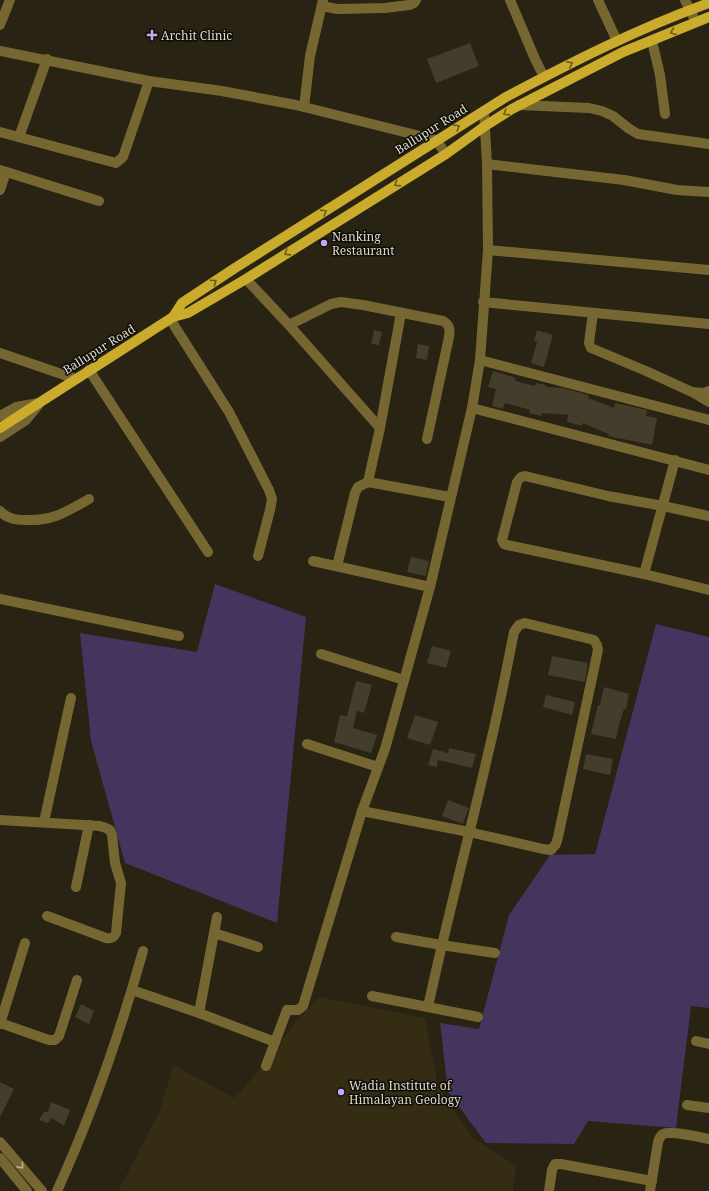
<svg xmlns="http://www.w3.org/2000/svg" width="709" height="1191" font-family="'Noto Serif',serif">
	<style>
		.built { fill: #342d14 }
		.green { fill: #44355f }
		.building { fill: #433d2b }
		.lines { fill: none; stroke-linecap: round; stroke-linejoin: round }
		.minor { stroke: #766732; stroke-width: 10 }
		.major { stroke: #caab2b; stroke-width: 10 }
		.oneway { stroke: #6c5c18 }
		.oneway2 { stroke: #b8b197 }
		.poi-dot { fill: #c1a8f3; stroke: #0f0d06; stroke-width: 1.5 }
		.labels { text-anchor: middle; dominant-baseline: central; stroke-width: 3; stroke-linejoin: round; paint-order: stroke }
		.poi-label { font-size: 12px; fill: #dcd9cd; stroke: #0f0d06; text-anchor: start }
		.street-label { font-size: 12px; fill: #dcd9cd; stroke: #0f0d06 }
	</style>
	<rect width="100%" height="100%" fill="#282312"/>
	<polygon class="built" points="319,997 425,1018 438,1086 472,1137 516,1166 513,1191 118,1191 160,1111 173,1065 235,1098 253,1077 295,1023"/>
	<g class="green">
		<polygon points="215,584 306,617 277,923 125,863 91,741 80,633 197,652"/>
		<polygon points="656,624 709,637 709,1008 691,1006 676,1128 588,1121 574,1144 486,1143 448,1092 440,1023 479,1029 509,915 550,855 595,854"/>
	</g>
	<g class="building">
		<polygon points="470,43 479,66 436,83 427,59"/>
		<polygon points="374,330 382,332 379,345 371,344"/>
		<polygon points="537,330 553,335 544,367 531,363 537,342 534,341"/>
		<polygon points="418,344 429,346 427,360 416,358"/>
		<polygon points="493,371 516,378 515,381 535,386 536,383 546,385 546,387 563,388 589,395 588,398 614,408 615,403 647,410 646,416 657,418 652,445 608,436 609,434 582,423 582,426 567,422 568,415 542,413 542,416 529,413 530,410 505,403 503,409 492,406 496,389 488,387"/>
		<polygon points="411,557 429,561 426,576 407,572"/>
		<polygon points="432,646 451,651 446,668 427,663"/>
		<polygon points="552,656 588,663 585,682 548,675"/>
		<polygon points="356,681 372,685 364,713 357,711 353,728 377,735 371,753 334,742 340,715 347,716"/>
		<polygon points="604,687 629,694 626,709 624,709 619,725 616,739 591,734 598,705 600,705"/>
		<polygon points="546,695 575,702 572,715 543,707"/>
		<polygon points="415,715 438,722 430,745 407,738"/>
		<polygon points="449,748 476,754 472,768 438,760 437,767 428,765 433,749 448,753"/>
		<polygon points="586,754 613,759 610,775 583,769"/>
		<polygon points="448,800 469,808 463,824 442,816"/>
		<polygon points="81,1004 94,1011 89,1024 75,1017"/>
		<polygon points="0,1082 14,1089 0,1117"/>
		<polygon points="51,1102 70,1110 64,1126 52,1118 47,1123 39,1120 44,1112 48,1112"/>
	</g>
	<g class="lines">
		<g class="minor">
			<polyline points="510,0 535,59 541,71 545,76"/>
			<polyline points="598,0 617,41"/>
			<polyline points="685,0 696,22"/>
			<polyline points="322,6 337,9 385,8 409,5 414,3 416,0"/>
			<polyline points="0,25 10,0"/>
			<polyline points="652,41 660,75 665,114"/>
			<polyline points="0,51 149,81 222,91 296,105 436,140 446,154"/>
			<polyline points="519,105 589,108 602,111 613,116 628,128 638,134 709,144"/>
			<polyline points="304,107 310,56 323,0"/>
			<polyline points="0,132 116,163 123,157 149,81"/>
			<polyline points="19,137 47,59"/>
			<polyline points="487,164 624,180 677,190 709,192"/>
			<polyline points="0,170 99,201"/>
			<polyline points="0,190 6,172"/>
			<polyline points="488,250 709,270"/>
			<polyline points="246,279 289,325 380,428"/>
			<polyline points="483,302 709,324"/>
			<polyline points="593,313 589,343 591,348 646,371 692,392 704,393 709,391"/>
			<polyline points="170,319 229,412 269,490 272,499 270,510 258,556"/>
			<path d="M289 325 331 304 341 302 363 305 443 321C450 325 450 329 449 337L427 439"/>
			<polyline points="0,353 76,379"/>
			<polyline points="480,360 709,420"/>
			<polyline points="89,370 208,552"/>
			<polyline points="694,393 709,402"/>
			<polyline points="472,408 709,470"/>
			<polyline points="0,416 16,407 39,403"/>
			<polyline points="0,437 26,420 39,404"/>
			<polyline points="368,482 450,497"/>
			<path d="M0 511C7 519 16 520 26 520 53 521 66 512 89 499"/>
			<polyline points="709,516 663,506 608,496 525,476 521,477 517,482 502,540 504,544 507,545 644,574 709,590"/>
			<polyline points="313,561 430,587"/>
			<polyline points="337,566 355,493 358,487 368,482 380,428 401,313"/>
			<polyline points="644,574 675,460"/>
			<polyline points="0,599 179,636"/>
			<polyline points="321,654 404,680"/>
			<polyline points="307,744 378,767"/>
			<path d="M362 811 469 832 543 849 551 850 556 844 558 837 598 650 597 645 594 640 525 623 519 625 514 632C506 673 498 713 488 754 469 838 446 922 428 1007"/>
			<path d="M0 820 100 826 106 828 110 830 112 835 115 863 121 883 116 933C114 938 111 939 106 938L47 916"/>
			<polyline points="44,822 71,698"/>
			<polyline points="76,887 89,825"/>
			<polyline points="214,933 258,947"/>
			<polyline points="396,937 441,945 495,953"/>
			<polyline points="132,990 199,1013 275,1042"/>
			<polyline points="372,996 478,1017"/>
			<polyline points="199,1013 217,917"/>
			<polyline points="0,1023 49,1040 55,1040 59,1036 77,980"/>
			<polyline points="0,1024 25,943"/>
			<polyline points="696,1041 709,1044"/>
			<polyline points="266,1066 287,1010 298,1010 303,1006 362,811 385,749 430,587 472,408 480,360 488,250 487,164 484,111"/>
			<polyline points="687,1105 709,1108"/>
			<polyline points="0,1142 42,1191"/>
			<polyline points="0,1158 27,1191"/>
			<path d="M57 1191C92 1114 120 1033 143 951"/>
			<polyline points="549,1191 552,1170 555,1164 561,1164 652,1181"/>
			<path d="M650 1191 658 1142C659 1139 660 1136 663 1134 670 1131 700 1137 709 1139"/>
		</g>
		<g class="major">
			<path d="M173 317 182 303 235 268 506 97C572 62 639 28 709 3"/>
			<polyline points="0,428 173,317 188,313 246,279 446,154 485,126 512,109 623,52 709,17"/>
		</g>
	</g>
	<defs><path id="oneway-chevron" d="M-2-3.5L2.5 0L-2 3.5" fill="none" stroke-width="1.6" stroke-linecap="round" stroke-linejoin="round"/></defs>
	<g class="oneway">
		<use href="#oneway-chevron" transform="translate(673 32) rotate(158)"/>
		<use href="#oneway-chevron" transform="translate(570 64) rotate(-26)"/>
		<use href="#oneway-chevron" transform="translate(506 113) rotate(148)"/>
		<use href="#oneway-chevron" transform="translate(457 127) rotate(-32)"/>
		<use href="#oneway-chevron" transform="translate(397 184) rotate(148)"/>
		<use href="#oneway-chevron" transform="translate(324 212) rotate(-32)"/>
		<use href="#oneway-chevron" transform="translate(287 253) rotate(148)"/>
		<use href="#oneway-chevron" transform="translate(214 282) rotate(-34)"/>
	</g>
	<use class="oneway2" href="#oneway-chevron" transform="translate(21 1166) rotate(50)"/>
	<g class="poi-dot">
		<path d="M150 29h4v4h4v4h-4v4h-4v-4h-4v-4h4z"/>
		<circle cx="324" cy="243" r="4"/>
		<circle cx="341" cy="1092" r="4"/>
	</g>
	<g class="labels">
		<g class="poi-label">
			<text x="161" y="35">Archit Clinic</text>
			<text x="332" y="236">Nanking<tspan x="332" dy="14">Restaurant</tspan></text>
			<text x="349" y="1085">Wadia Institute of<tspan x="349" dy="14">Himalayan Geology</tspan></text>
		</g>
		<g class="street-label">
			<text transform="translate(431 129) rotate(-32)">Ballupur Road</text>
			<text transform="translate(99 349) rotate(-32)">Ballupur Road</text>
		</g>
	</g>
</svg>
